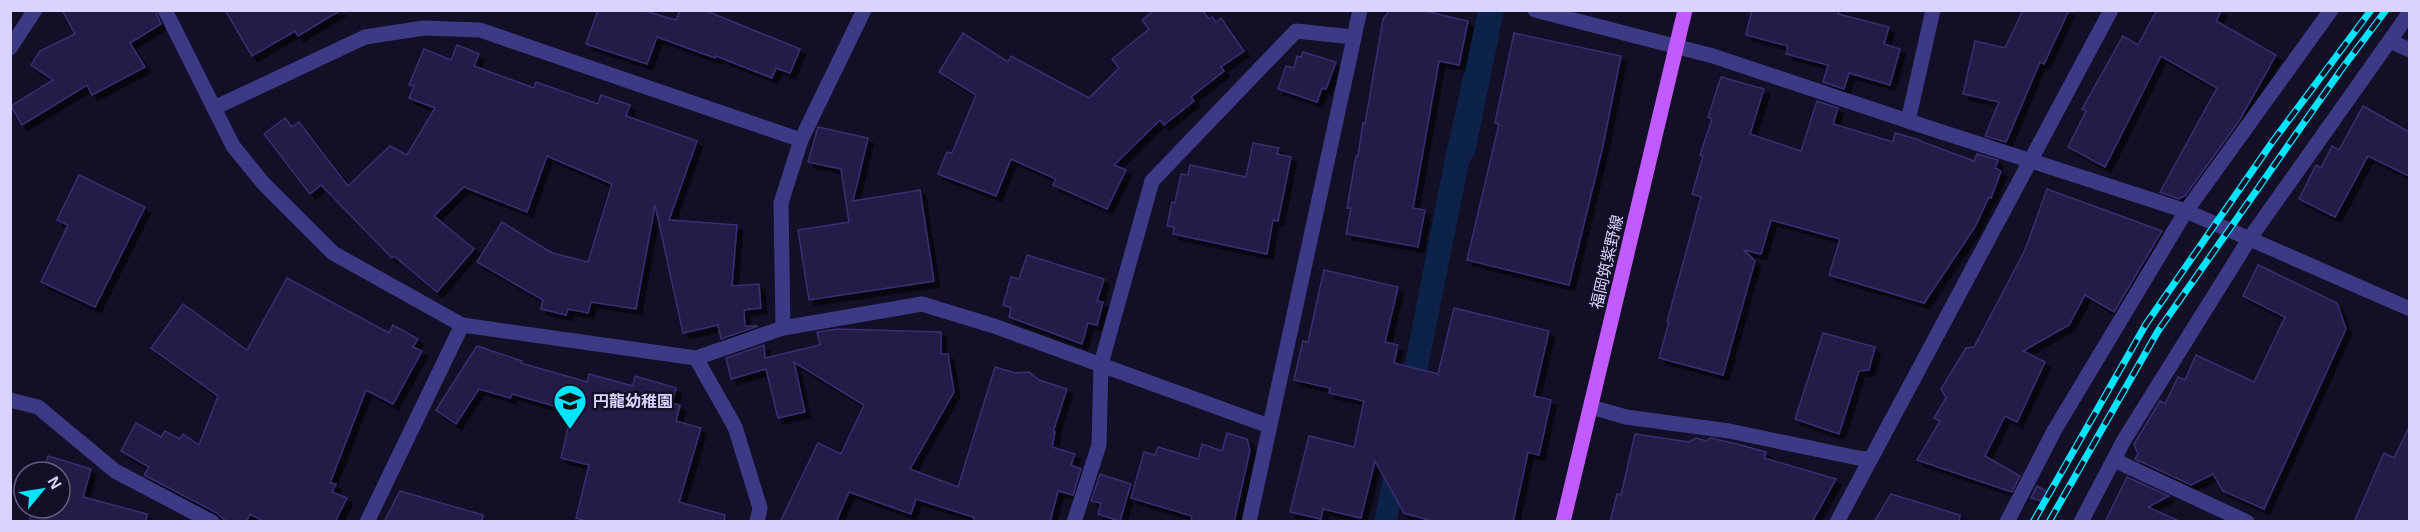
<svg xmlns="http://www.w3.org/2000/svg" width="2420" height="532" font-family="Helvetica,'Noto Sans JP',sans-serif">
	<style>
		.water { fill: #0c2248 }
		.building { fill: #241b47; stroke: #3b2d73; stroke-width: 1.5; filter: url(#shadow) }
		.lines { fill: none; stroke-linecap: round; stroke-linejoin: round }
		.minor { stroke: #3d3a85; stroke-width: 15 }
		.major { stroke: #c25bff; stroke-width: 15 }
		.rail-casing { stroke: #00e5ff; stroke-width: 7 }
		.rail { stroke: #130f26; stroke-width: 4.5; stroke-dasharray: 14; stroke-linecap: butt }
		.labels { text-anchor: middle; dominant-baseline: central; stroke-width: 5; stroke-linejoin: round; paint-order: stroke }
		.street-label { font-size: 16px; fill: #d9d4ff; stroke: #130f26 }
		.poi-label { font-size: 16px; font-weight: bold; fill: #d9d4ff; stroke: #130f26; text-anchor: start }
	</style>
	<defs>
		<filter id="shadow"><feDropShadow dx="5.5" dy="5.5" stdDeviation="0" flood-color="#0009"/></filter>
	</defs>
	<rect width="100%" height="100%" fill="#130f26"/>
	<polygon class="water" points="1478,11 1504,11 1475,153 1469,163 1397,521 1374,522 1445,158"/>
	<g class="building">
		<polygon points="62,10 155,10 161,24 130,43 145,67 92,95 87,85 22,125 11,106 53,80 31,65 40,51 75,34"/>
		<polygon points="225,10 341,10 298,36 295,31 252,56"/>
		<polygon points="598,10 641,10 676,20 680,10 704,10 800,49 790,73 776,68 772,78 716,56 715,58 657,37 647,64 586,44"/>
		<polygon points="1154,10 1202,10 1209,19 1212,17 1216,22 1221,18 1244,51 1221,67 1224,71 1191,97 1194,101 1164,125 1160,120 1114,165 1126,170 1107,209 1053,185 1056,179 1011,159 996,196 938,174 947,152 952,153 976,95 939,72 963,33 1008,62 1011,56 1089,98 1119,68 1112,59 1149,29 1142,20"/>
		<polygon points="1390,10 1420,10 1468,21 1459,65 1439,61 1413,208 1425,210 1418,247 1346,234 1351,208 1347,208 1356,156 1358,156 1363,123 1365,124 1383,19"/>
		<polygon points="1752,10 1839,10 1838,14 1889,27 1884,44 1900,49 1890,85 1849,73 1844,89 1823,82 1828,65 1786,54 1788,46 1746,35"/>
		<polygon points="2023,10 2069,10 2044,64 2040,62 2006,142 1985,136 1999,102 1963,94 1975,41 2005,48"/>
		<polygon points="2157,10 2222,10 2216,21 2276,55 2239,121 2185,196 2179,199 2160,192 2217,88 2161,56 2105,167 2068,147 2086,111 2082,109 2123,36 2138,45"/>
		<polygon points="1514,33 1621,56 1603,146 1569,285 1467,260 1499,124 1495,123"/>
		<polygon points="457,45 479,54 474,66 534,88 536,82 598,104 601,95 630,105 626,116 697,141 669,220 737,225 732,286 759,284 761,308 744,310 745,326 758,326 721,339 718,325 683,333 655,205 636,309 591,302 588,313 568,309 566,315 541,309 543,300 477,262 502,222 552,253 588,262 612,184 547,156 527,212 464,187 434,216 474,249 437,292 394,256 392,258 321,185 310,194 264,134 285,118 292,127 299,122 348,186 390,146 407,155 435,108 409,98 414,86 409,85 424,49 451,60"/>
		<polygon points="1303,52 1336,62 1326,89 1322,88 1317,102 1278,89 1286,66 1294,68 1297,56 1301,57"/>
		<polygon points="1721,77 1764,89 1750,134 1801,151 1817,101 1838,108 1833,124 1893,142 1895,133 1920,140 1920,141 1974,161 1977,154 1998,160 1995,168 2001,171 1991,198 1989,197 1975,227 1924,303 1829,275 1840,239 1771,220 1761,254 1744,250 1755,261 1723,375 1659,358 1669,322 1667,322 1701,197 1692,194 1703,156 1700,155 1712,119 1708,117"/>
		<polygon points="2363,106 2409,132 2409,176 2368,156 2335,217 2299,199 2316,165 2321,168 2332,146 2339,150"/>
		<polygon points="818,127 868,138 853,201 920,190 934,281 809,300 798,230 849,222 841,169 808,162"/>
		<polygon points="1253,143 1279,148 1277,154 1291,157 1278,221 1273,220 1267,254 1173,234 1174,227 1167,226 1172,202 1175,203 1181,174 1188,175 1190,165 1246,177"/>
		<polygon points="79,175 145,207 95,307 41,282 68,225 57,220"/>
		<polygon points="2047,189 2162,231 2114,312 2085,295 2069,325 2023,351 2045,362 2017,422 2005,416 1985,456 2020,476 2012,492 1917,460 1940,421 1934,418 1946,398 1941,389 1966,348 1974,347 2025,250"/>
		<polygon points="1027,255 1104,279 1097,301 1103,302 1097,325 1088,323 1082,344 1009,317 1011,308 1003,305 1011,277 1019,279"/>
		<polygon points="2258,265 2337,303 2346,329 2264,509 2223,491 2213,474 2191,485 2135,459 2138,454 2134,444 2160,401 2165,404 2178,377 2185,380 2196,355 2254,382 2285,317 2243,296"/>
		<polygon points="1324,270 1398,287 1385,342 1398,345 1394,363 1438,374 1454,308 1549,331 1534,396 1551,400 1539,455 1528,452 1513,522 1436,522 1404,513 1375,461 1361,518 1323,509 1321,519 1290,512 1309,436 1354,447 1364,401 1329,393 1330,388 1294,380 1303,341 1308,342"/>
		<polygon points="287,278 389,333 393,325 418,339 413,347 422,351 393,404 366,390 330,483 336,484 332,492 347,498 335,522 265,522 250,514 246,522 227,522 217,513 144,475 149,467 121,451 136,423 161,437 165,431 180,439 183,434 199,445 218,396 151,348 183,304 247,350"/>
		<polygon points="837,329 941,332 941,354 948,354 954,392 910,469 958,487 995,367 1015,373 1029,372 1039,380 1067,389 1053,432 1055,432 1052,447 1075,454 1071,465 1081,469 1073,495 1058,491 1050,522 976,522 973,517 916,499 911,514 849,492 836,522 780,522 818,443 841,454 864,405 794,362 805,412 778,418 766,369 731,379 726,358 764,345 765,358 820,345 817,332"/>
		<polygon points="1823,333 1875,347 1869,370 1859,371 1839,434 1795,419"/>
		<polygon points="477,346 522,361 521,363 587,382 589,374 633,386 635,376 676,388 672,403 680,405 676,421 701,428 679,502 725,515 724,522 588,522 576,518 589,465 561,458 572,411 512,394 510,398 479,389 456,424 436,410"/>
		<polygon points="2409,427 2409,522 2354,522 2384,453 2394,458"/>
		<polygon points="1227,433 1247,439 1250,450 1234,522 1191,522 1192,516 1131,498 1144,452 1155,455 1158,447 1198,459 1202,444 1222,451"/>
		<polygon points="1635,434 1689,442 1696,438 1706,441 1710,438 1737,444 1766,452 1764,458 1836,479 1812,522 1610,522 1617,494 1621,495"/>
		<polygon points="48,456 91,469 83,497 147,514 146,522 29,522 33,508 60,508 60,472 44,472"/>
		<polygon points="1100,474 1131,484 1120,521 1098,514 1101,503 1091,501"/>
		<polygon points="2127,477 2169,496 2148,507 2181,522 2105,522"/>
		<polygon points="2037,486 2049,493 2045,502 2031,498"/>
		<polygon points="400,491 483,515 482,522 384,522"/>
		<polygon points="1891,494 1960,515 1959,522 1874,522"/>
	</g>
	<g class="lines">
		<g class="minor">
			<polyline points="165,10 214,108 365,37 424,28 480,30 801,140"/>
			<polyline points="1535,10 1713,56 1908,121"/>
			<polyline points="1933,10 1908,121 2186,211 2410,309"/>
			<polyline points="2390,41 2410,50"/>
			<polyline points="10,48 35,10"/>
			<polyline points="214,108 233,146 263,183 333,253 462,325 696,358 783,328 922,304 994,326 1269,426"/>
			<polyline points="783,328 781,203 801,140 864,10"/>
			<polyline points="696,358 735,427 760,508 757,522"/>
			<polyline points="10,400 38,407 115,471 212,522"/>
			<polyline points="1591,407 1626,417 1729,431 1858,458 1870,459"/>
			<polyline points="2114,460 2247,522"/>
			<polyline points="367,522 462,325"/>
			<polyline points="1074,522 1099,445 1101,364 1152,181 1296,31 1354,37"/>
			<polyline points="1249,522 1360,10"/>
			<polyline points="1837,522 2111,10"/>
			<polyline points="2007,522 2054,431 2186,211 2331,10"/>
			<polyline points="2081,522 2124,440 2250,238 2410,12"/>
		</g>
		<polyline class="major" points="1563,522 1685,10"/>
		<defs>
			<g id="rail">
				<polyline points="2033,522 2146,324 2273,141 2371,10"/>
				<polyline points="2049,522 2158,331 2341,70 2386,10"/>
			</g>
		</defs>
		<use href="#rail" class="rail-casing"/>
		<use href="#rail" class="rail"/>
	</g>
	<defs>
		<symbol id="school-pin" viewBox="-11 -11 22 30"><path d="M0 17L-7.5 6A9.5 9.5 0 1 1 7.5 6Z" fill="#00e5ff" stroke="#130f26"/><path d="M0-5L7-2L0 1L-7-2ZM-4 1L0 2.5L4 1V4Q0 6-4 4Z" fill="#111"/></symbol>
	</defs>
	<g fill-rule="evenodd">
		<use href="#school-pin" x="551" y="382" width="38" height="52"/>
	</g>
	<g class="labels">
		<g class="street-label">
			<text transform="translate(1607 262) rotate(-77)">福岡筑紫野線</text>
		</g>
		<g class="poi-label">
			<text x="593" y="401">円龍幼稚園</text>
		</g>
	</g>
	<rect width="2420" height="532" fill="none" stroke="#d9d4ff" stroke-width="24"/>
	<g transform="translate(42 490) rotate(60)"><circle r="28" fill="#130f26" stroke="#625e7d" stroke-width="1.5"/>
	<path d="M0-4.5L10 22L0 15L-10 22Z" fill="#00e5ff"/>
	<text y="-9" font-size="16" font-weight="bold" text-anchor="middle" fill="#d9d4ff">N</text>
	</g>
</svg>
